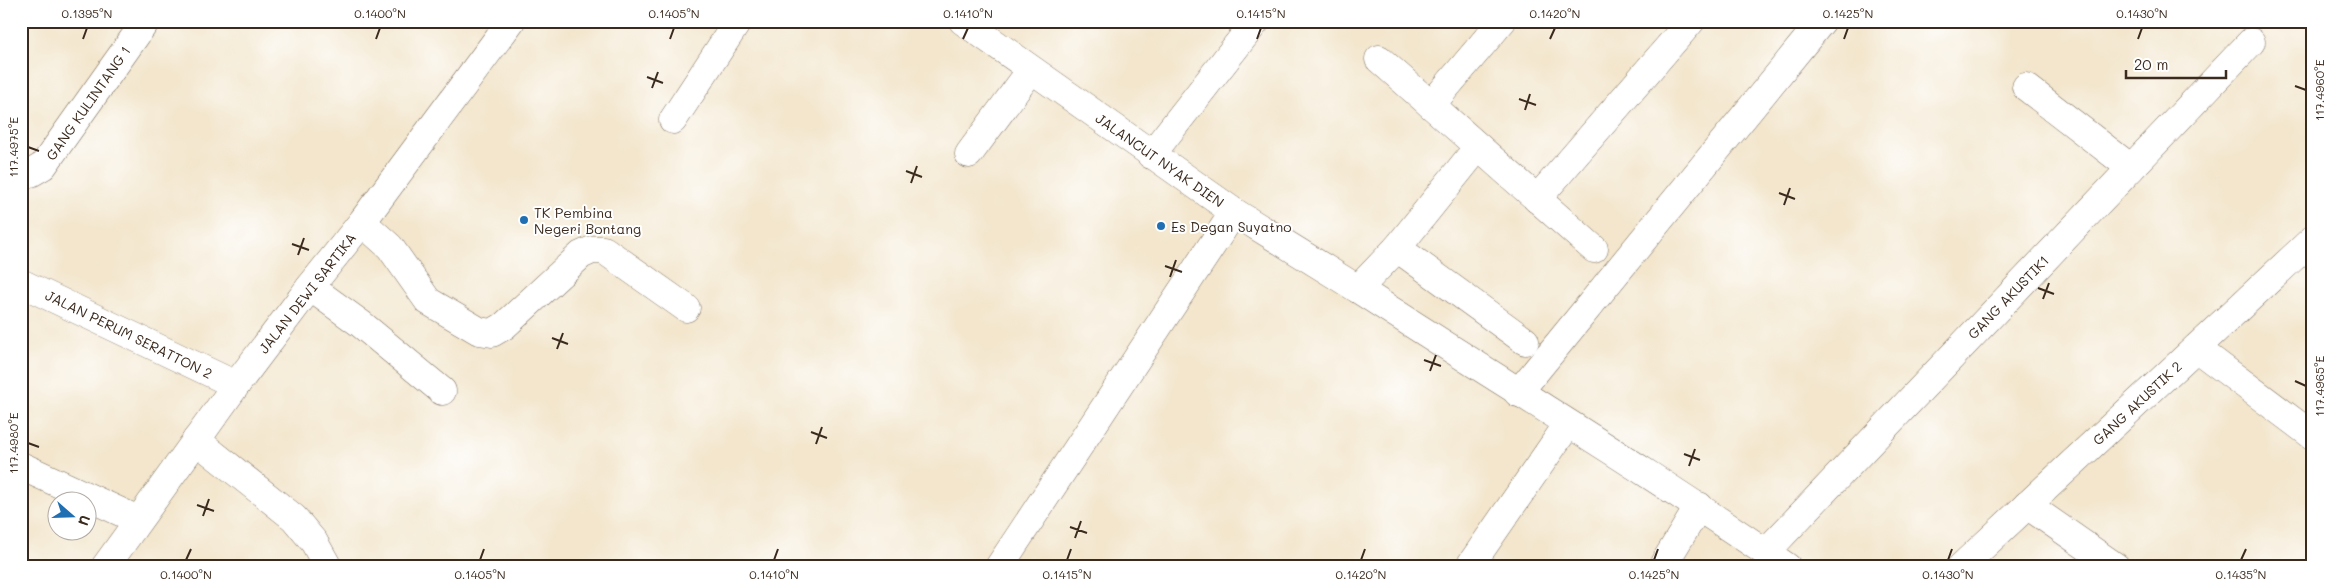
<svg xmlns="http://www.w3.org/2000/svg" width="2334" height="588" font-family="Mali,sans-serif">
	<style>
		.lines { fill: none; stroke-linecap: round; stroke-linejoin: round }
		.minor-casing { stroke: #7b6c5b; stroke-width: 29 }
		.minor { stroke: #fff; stroke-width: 28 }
		.ticks { fill: none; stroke: #3b2a1e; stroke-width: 2 }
		.poi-dot { fill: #1f6fb2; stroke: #fff; stroke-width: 2 }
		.labels { text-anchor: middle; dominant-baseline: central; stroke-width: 4; stroke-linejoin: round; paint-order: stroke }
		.street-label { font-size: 14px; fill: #3b2a1e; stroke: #fff }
		.poi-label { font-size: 14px; fill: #3b2a1e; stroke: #fff; text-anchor: start }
		.neatline { fill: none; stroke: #3b2a1e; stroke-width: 2 }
		.ticks-label { font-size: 12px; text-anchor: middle; fill: #3b2a1e }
	</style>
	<rect width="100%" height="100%" fill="#fff"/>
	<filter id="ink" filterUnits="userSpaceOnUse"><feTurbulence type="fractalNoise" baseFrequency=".02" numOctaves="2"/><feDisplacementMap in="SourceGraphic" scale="10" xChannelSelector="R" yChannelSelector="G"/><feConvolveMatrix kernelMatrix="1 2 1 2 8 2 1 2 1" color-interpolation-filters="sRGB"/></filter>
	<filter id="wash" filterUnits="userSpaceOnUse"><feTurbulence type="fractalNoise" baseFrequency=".0096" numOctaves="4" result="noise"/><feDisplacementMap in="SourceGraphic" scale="20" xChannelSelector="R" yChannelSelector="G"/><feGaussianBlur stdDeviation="1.12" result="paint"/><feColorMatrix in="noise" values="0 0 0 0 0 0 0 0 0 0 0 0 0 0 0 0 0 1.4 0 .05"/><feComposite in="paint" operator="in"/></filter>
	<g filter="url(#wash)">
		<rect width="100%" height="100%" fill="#f3e6cd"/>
	</g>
	<g filter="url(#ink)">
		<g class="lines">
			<defs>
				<g id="minor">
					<polyline points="963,21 1234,212 1358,289 1397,248 1478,147"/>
					<polyline points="1379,59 1594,249"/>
					<polyline points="2026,87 2131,168"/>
					<polyline points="1431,105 1502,21"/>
					<polyline points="673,120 738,21"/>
					<polyline points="969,154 1031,70"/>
					<polyline points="1151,155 1256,21"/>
					<polyline points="21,173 31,173 43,166 146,21"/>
					<polyline points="1537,199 1691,21"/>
					<polyline points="362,222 390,247 428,301 479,331 492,333 504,326 581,255 592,250 604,250 686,308"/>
					<polyline points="1397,248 1525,341"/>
					<polyline points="21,283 236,385"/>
					<polyline points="310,287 361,324 442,391"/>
					<path d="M1358 289C1501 382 1647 470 1787 567"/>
					<polyline points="2196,348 2313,436"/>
					<polyline points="1518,393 1822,21"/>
					<polyline points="196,440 294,518 314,542 328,567"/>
					<polyline points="21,466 138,520"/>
					<polyline points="2027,505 2116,567"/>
					<polyline points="1766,552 2251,42"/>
					<polyline points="105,567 236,385 310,287 362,222 511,21"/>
					<polyline points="999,567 1234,212"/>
					<polyline points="1469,567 1568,424"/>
					<polyline points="1662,567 1699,506"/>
					<polyline points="1961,567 2313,239"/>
				</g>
			</defs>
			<use href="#minor" class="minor-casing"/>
			<use href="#minor" class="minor"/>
		</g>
	</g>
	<path class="ticks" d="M83 39 87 28M376 39 380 28M670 39 674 28M963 39 968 28M1257 39 1261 28M1550 39 1555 28M1844 39 1848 28M2138 39 2142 28M647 77 663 83M2295 86 2306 90M652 88 658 72M1519 99 1536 105M1525 110 1530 94M28 147 39 151M906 171 922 177M911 183 917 166M1779 193 1795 199M1784 205 1790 188M292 244 309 250M298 255 304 238M1165 266 1182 272M1170 277 1176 260M2038 288 2054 294M2043 299 2049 283M552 338 568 344M557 349 563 333M1424 360 1441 366M1430 371 1436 355M2295 381 2306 386M811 432 827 438M28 443 39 447M816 444 822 427M1684 454 1700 460M1689 466 1695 449M197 505 214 511M203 516 209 499M1070 527 1087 533M1075 538 1081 521M186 560 191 549M480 560 484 549M774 560 778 549M1067 560 1071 549M1361 560 1365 549M1654 560 1658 549M1948 560 1952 549M2241 560 2246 549"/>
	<g class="poi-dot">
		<circle cx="524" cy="220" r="5"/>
		<circle cx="1161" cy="226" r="5"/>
	</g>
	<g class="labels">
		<g class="street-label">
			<text transform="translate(88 103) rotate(-55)">GANG KULINTANG 1</text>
			<text transform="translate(1160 160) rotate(35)">JALANCUT NYAK DIEN</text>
			<text transform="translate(307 293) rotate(-52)">JALAN DEWI SARTIKA</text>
			<text transform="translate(2008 297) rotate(-46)">GANG AKUSTIK1</text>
			<text transform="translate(129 334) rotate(26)">JALAN PERUM SERATTON 2</text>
			<text transform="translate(2137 403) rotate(-43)">GANG AKUSTIK 2</text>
		</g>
		<g class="poi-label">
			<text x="534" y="212">TK Pembina<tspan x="534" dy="16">Negeri Bontang</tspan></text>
			<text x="1171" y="226">Es Degan Suyatno</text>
		</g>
	</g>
	<rect width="2334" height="588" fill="none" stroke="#fff" stroke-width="55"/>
	<g transform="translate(72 516) rotate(110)"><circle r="24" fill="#ffffff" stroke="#b1aaa5"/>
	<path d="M0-4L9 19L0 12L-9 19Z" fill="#1f6fb2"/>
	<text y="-8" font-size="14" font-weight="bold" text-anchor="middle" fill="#3b2a1e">U</text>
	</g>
	<path d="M2126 70v8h100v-8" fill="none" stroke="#3b2a1e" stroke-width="2.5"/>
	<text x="2134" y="70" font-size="15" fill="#3b2a1e" stroke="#ffffff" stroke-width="4" paint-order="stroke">20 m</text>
	<rect x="28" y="28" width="2278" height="532" class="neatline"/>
	<g class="ticks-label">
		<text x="87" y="18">0.1395°N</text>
		<text x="380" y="18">0.1400°N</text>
		<text x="674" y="18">0.1405°N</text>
		<text x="968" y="18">0.1410°N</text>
		<text x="1261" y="18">0.1415°N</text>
		<text x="1555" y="18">0.1420°N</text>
		<text x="1848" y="18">0.1425°N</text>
		<text x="2142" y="18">0.1430°N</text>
		<text transform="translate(2320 90) rotate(-90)" y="4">117.4960°E</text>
		<text transform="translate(14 147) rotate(-90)" y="4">117.4975°E</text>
		<text transform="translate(2320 386) rotate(-90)" y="4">117.4965°E</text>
		<text transform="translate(14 443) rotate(-90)" y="4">117.4980°E</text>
		<text x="186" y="579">0.1400°N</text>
		<text x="480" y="579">0.1405°N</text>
		<text x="774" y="579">0.1410°N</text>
		<text x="1067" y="579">0.1415°N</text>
		<text x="1361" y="579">0.1420°N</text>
		<text x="1654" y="579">0.1425°N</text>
		<text x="1948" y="579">0.1430°N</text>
		<text x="2241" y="579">0.1435°N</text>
	</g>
</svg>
